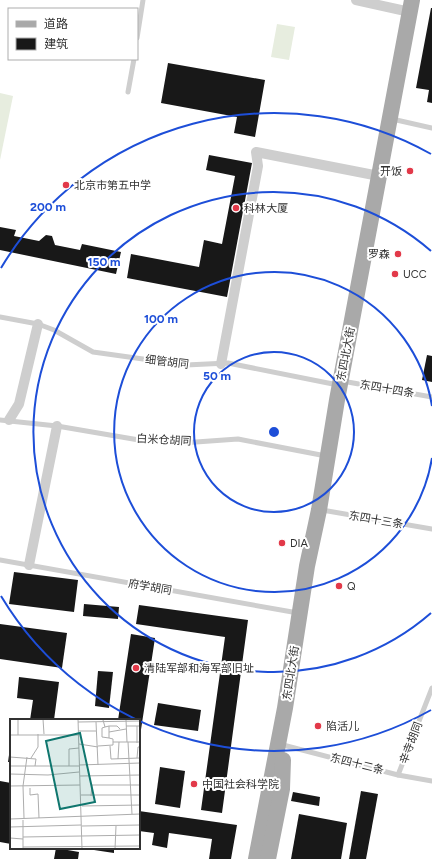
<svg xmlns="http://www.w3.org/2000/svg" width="432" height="859" font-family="Figtree,'Noto Sans SC',sans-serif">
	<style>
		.green { fill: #e7eddf }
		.building { fill: #181818 }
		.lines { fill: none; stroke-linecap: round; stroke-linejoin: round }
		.service { stroke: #cecece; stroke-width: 5 }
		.minor { stroke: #cecece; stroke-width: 10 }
		.primary { stroke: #a9a9a9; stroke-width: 16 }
		.ring { fill: none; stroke: #1d4ed8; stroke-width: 2 }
		.poi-dot { fill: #e23949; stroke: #fff; stroke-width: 1.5 }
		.labels { text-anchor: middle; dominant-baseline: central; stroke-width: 4; stroke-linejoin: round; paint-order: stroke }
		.poi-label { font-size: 11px; fill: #313131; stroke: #fff; text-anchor: start }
		.street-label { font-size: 11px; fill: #313131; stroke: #fff }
		.inset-road { fill: none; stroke: #adadad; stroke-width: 1 }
		.view { fill: #0f766e; fill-opacity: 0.15; stroke: #0f766e; stroke-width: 2 }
		.inset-edge { fill: none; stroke: #313131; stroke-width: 2 }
		.centre { fill: #1d4ed8; stroke: #fff; stroke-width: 2 }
		.ring-label { font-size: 12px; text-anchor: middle; font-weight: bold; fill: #1d4ed8; stroke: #fff; stroke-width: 4; stroke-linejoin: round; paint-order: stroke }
	</style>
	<rect width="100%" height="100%" fill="#fff"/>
	<g class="green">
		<polygon points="277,24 295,27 289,60 271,57"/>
		<polygon points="0,93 13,96 0,160"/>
	</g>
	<g class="building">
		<polygon points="431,8 432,8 432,103 427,102 429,90 416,88"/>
		<polygon points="168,63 265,80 255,137 234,133 237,117 161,103"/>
		<polygon points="209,155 252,163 227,297 127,278 131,254 199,267 204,240 222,244 235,176 206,170"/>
		<polygon points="0,227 16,230 14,236 39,241 46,235 52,236 55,245 80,250 82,244 121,252 116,274 0,250"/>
		<polygon points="427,355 432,356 432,382 422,380"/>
		<polygon points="14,572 78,580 74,612 9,604"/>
		<polygon points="84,604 119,607 118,619 83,616"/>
		<polygon points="139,605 248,620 222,813 201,810 225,637 136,624"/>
		<polygon points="0,624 67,633 62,668 0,659"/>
		<polygon points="131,634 155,638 140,736 139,720 118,720"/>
		<polygon points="98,671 113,672 109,708 95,706"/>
		<polygon points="19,677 59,682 54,720 30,720 33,700 17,698"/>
		<polygon points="158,703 201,710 198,731 154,725"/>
		<polygon points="10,748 11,748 11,762 8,762"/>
		<polygon points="160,767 185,771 180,808 155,804"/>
		<polygon points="0,781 11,783 11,844 0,842"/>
		<polygon points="361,791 378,794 366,859 349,859"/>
		<polygon points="293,792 320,797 319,806 291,801"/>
		<polygon points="139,811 237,825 231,859 209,859 212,839 169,833 167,848 152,845 154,833 139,831"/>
		<polygon points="299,814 347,823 341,859 291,859"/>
		<polygon points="56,848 79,852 78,859 54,859"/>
		<polygon points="95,848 114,848 114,853 94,850"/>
	</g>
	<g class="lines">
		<g class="service">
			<polyline points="137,38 143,0"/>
			<polyline points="128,92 134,59"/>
			<polyline points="392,119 432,128"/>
			<polyline points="0,317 38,324 54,330 93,352 186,365 228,363 338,385"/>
			<polyline points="342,381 432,397"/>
			<polyline points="0,420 57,426 139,440 182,443 238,439 326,456"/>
			<polyline points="322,510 432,529"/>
			<polyline points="0,560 298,613"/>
			<polyline points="283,745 398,775 432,781"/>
			<polyline points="398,775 432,688"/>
		</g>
		<g class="minor">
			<polyline points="356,0 410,12"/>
			<polyline points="221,364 258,166 256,152 379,176"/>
			<polyline points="9,420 19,404 38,324"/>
			<polyline points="29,565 57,426"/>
		</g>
		<g class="primary">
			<polyline points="256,859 285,708 307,566 319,510 337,400 412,0"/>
			<polyline points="268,859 282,789 283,760"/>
		</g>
	</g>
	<g class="ring">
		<circle cx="274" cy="432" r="80"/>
		<path d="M432 458A160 160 0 1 1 432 406"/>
		<path d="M431 613A240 240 0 1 1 431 251"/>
		<path d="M431 710A319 319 0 0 1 1 596M1 268A319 319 0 0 1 431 154"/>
	</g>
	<g class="poi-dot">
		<circle cx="410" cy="171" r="4"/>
		<circle cx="66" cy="185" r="4"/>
		<circle cx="236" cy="208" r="4"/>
		<circle cx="398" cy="254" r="4"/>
		<circle cx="395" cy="274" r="4"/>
		<circle cx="282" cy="543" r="4"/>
		<circle cx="339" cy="586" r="4"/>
		<circle cx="136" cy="668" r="4"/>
		<circle cx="318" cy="726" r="4"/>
		<circle cx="194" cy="784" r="4"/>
	</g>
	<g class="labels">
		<g class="poi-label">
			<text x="402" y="171" text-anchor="end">开饭</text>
			<text x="74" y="185">北京市第五中学</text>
			<text x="244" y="208">科林大厦</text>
			<text x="390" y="254" text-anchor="end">罗森</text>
			<text x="403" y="274">UCC</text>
			<text x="290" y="543">DIA</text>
			<text x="347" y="586">Q</text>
			<text x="144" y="668">清陆军部和海军部旧址</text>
			<text x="326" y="726">陷活儿</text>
			<text x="202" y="784">中国社会科学院</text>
		</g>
		<g class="street-label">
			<text transform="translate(346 354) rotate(-79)">东四北大街</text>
			<text transform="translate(167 362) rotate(7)">细管胡同</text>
			<text transform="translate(387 389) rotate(10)">东四十四条</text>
			<text transform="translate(164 440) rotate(3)">白米仓胡同</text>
			<text transform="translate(376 520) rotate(10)">东四十三条</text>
			<text transform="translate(150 587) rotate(10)">府学胡同</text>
			<text transform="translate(291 673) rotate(-81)">东四北大街</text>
			<text transform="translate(411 743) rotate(-69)">辛寺胡同</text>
			<text transform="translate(357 764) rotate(14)">东四十二条</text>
		</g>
	</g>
	<g transform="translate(10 719)">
		<rect width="130" height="130" fill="#fff"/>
		<path class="inset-road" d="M8 0V16M33 0 34 15M68 0 72 130M93 1 95 8 99 7V19L103 20V23M116 1 117 23M68 3 130 2M86 3 88 46M99 7H107L110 10M116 7H130M95 8 92 9V18L99 19M68 12H86M99 13 116 10M0 16H69M118 23 122 95M127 24V7M69 25 88 28M88 27 103 26V23H130M100 27 101 40 130 39M0 38V67L70 66M0 38 26 40 25 47M21 39 28 28V15M127 39 128 28H130M108 40 109 23M69 46 130 44M0 47H69M59 47V30L69 29M0 55 38 56 69 53M70 57 130 56M20 69V76L28 75 29 99M71 76H130M81 77 82 66H130M72 87 130 86M14 99 13 67 17 38M0 100 130 95M72 107 130 106M0 108 71 106M13 118 130 116M0 119 13 120M13 128 130 127M13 130V101M105 130 106 107"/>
		<path class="view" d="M70 14 85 83 50 90 36 22Z"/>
		<rect width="130" height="130" class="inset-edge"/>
	</g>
	<circle cx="274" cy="432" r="6" class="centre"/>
	<g class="ring-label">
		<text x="48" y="211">200 m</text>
		<text x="104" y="266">150 m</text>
		<text x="161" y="323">100 m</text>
		<text x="217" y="380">50 m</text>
	</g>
	<rect x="8" y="8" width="130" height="52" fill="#ffffff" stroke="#adadad"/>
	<rect x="16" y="21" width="20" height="6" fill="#a9a9a9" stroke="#adadad"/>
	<text x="44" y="28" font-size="12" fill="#313131">道路</text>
	<rect x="16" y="38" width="20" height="12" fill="#181818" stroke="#adadad"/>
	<text x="44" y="48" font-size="12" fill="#313131">建筑</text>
</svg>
